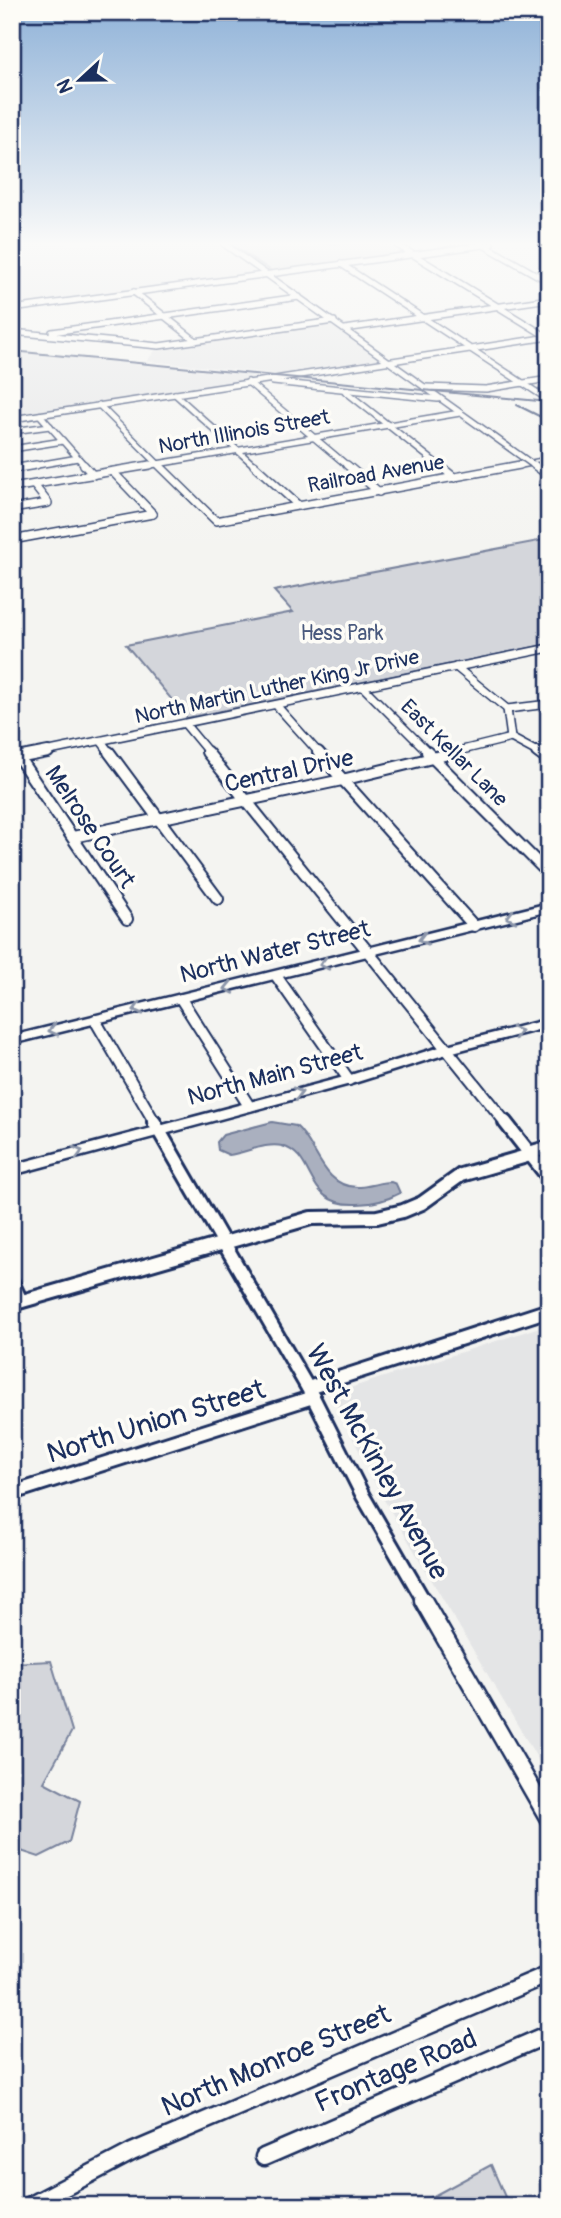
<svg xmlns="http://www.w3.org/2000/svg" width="561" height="2218" font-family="Pangolin,sans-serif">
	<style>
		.built { fill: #e4e5e6 }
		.green { fill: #d4d6db; stroke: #78829c; stroke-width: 2 }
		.water { fill: #aab0bf; stroke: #717c98; stroke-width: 2 }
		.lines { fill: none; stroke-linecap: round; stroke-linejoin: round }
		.minor-far4-casing { stroke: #1b2f5e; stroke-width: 8 }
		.minor-far3-casing { stroke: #1b2f5e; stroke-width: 10 }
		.minor-far2-casing { stroke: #1b2f5e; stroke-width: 14 }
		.minor-far1-casing { stroke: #1b2f5e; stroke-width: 18 }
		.minor-casing { stroke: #1b2f5e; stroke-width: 21 }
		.major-casing { stroke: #1b2f5e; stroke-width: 5 }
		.minor-far4 { stroke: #fdfcf7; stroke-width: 5 }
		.minor-far3 { stroke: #fdfcf7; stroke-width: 7 }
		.minor-far2 { stroke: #fdfcf7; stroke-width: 10 }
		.minor-far1 { stroke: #fdfcf7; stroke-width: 12 }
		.minor { stroke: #fdfcf7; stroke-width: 16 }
		.major { fill: #fdfcf7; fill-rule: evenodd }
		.rail { stroke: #1b2f5e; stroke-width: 2 }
		.minor-bridge-far1-casing { stroke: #1b2f5e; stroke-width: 8; stroke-linecap: butt }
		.minor-bridge-casing { stroke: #1b2f5e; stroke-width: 10; stroke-linecap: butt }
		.minor-bridge-far1 { stroke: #fdfcf7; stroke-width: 5 }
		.minor-bridge { stroke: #fdfcf7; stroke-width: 7 }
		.oneway { stroke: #8c96aa }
		.labels { text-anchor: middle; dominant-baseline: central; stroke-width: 7; stroke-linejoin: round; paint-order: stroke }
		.far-street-label { font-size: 21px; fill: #1b2f5e; stroke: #fdfcf7 }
		.far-park-label { font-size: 21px; fill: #49597d; stroke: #fdfcf7 }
		.street-label { font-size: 24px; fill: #1b2f5e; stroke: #fdfcf7 }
		.near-street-label { font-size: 28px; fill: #1b2f5e; stroke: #fdfcf7 }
	</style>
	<rect width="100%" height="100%" fill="#f4f4f1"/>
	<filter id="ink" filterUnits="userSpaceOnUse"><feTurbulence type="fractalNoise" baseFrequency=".0143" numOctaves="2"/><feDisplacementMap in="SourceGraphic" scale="14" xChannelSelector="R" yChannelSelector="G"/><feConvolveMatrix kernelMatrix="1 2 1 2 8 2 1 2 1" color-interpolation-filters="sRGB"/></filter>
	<g filter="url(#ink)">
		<g class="built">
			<polygon points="12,244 216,244 259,274 12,307"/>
			<polygon points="330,324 380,360 285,375 147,361 156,349"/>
			<polygon points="12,352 269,377 12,416"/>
			<polygon points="549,1324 549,1778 380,1493 331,1394"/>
		</g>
		<g class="green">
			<polygon points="231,244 392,244 410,254 273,272"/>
			<polygon points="549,539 549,553 545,554 549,561 549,644 187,718 126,645 293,612 274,591"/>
			<polygon points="51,1661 72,1731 44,1782 80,1801 69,1842 39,1857 12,1848 12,1663"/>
			<polygon points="491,2165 509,2206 415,2206"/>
		</g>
		<path class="water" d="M272 1122 296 1126C317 1144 322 1187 357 1187 369 1187 380 1182 391 1182L396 1184 400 1193C387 1200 372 1204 358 1204 302 1207 318 1156 282 1146 266 1142 245 1153 229 1155L218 1150 217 1142 223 1135Z"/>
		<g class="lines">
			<defs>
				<g id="minor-far4">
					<polyline points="224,244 486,431"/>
					<polyline points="396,244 549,338"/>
					<polyline points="482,244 549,282"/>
					<polyline points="341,264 541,395"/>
					<polyline points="134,292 196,341"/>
					<polyline points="12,309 491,244"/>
					<polyline points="345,329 549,299"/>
					<polyline points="12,332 159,346 334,321"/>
					<polyline points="52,332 299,297"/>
					<polyline points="248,382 349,467"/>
					<polyline points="273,382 438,399"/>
					<polyline points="425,387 486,389 549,379"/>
					<polyline points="345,391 441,467"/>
					<polyline points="175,394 256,467"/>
					<polyline points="99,405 161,467"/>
					<polyline points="40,415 86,467"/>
					<polyline points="12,419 549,337"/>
					<polyline points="12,431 50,426"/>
					<polyline points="12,449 63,441"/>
					<polyline points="26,467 78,458"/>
					<polyline points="139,467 460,413"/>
					<polyline points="511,467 542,461"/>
				</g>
				<g id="minor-far3">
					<polyline points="84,465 93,475"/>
					<polyline points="159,465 216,521 520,465"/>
					<polyline points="254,465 299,506"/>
					<polyline points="347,465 379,492"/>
					<polyline points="439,465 455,478"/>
					<polyline points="12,469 36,465"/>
					<polyline points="113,472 153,514"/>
					<polyline points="543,483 549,482"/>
					<polyline points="12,488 150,465"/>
					<polyline points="12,509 48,503 34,485"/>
					<polyline points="12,540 153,514"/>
					<polyline points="456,667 507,709 511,738 539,753"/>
					<polyline points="363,687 429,753"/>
					<polyline points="276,705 319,753"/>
					<polyline points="507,709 549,704"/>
					<polyline points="185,724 209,753"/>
					<polyline points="101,741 110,753"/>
					<polyline points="40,753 549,648"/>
					<polyline points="450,753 511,738"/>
				</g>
				<g id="minor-far2">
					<polyline points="109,752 218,899"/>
					<polyline points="207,752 506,1123"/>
					<polyline points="318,752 474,926"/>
					<polyline points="427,752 549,874"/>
					<polyline points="537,752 549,761"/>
					<polyline points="19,758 127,919"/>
					<polyline points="12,759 48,752"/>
					<polyline points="73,837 342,780 457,752"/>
					<polyline points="277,977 349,1080"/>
					<polyline points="181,999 249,1106"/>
					<polyline points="95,1020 155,1123"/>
				</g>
				<g id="minor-far1">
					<polyline points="154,1122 313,1397 363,1496 424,1601"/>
					<polyline points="505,1122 549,1178"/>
					<polyline points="529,1153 549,1147"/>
					<polyline points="12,1282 21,1301"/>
					<polyline points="12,1304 311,1218 377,1217 403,1211 422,1203 461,1175 530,1155"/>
					<polyline points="308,1388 549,1310"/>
					<polyline points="12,1493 313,1397"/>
				</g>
				<g id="minor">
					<polyline points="423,1600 549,1819"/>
					<polyline points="264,2157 549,2034"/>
					<polyline points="29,2206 132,2152 549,1974"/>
				</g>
				<g id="major">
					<polygon points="549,903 549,911 12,1044 12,1036"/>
					<polygon points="549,1019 549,1027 453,1052 354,1083 12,1175 12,1165 344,1077 443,1046"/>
				</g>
			</defs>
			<use href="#minor-far4" class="minor-far4-casing"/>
			<use href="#minor-far3" class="minor-far3-casing"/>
			<use href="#minor-far2" class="minor-far2-casing"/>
			<use href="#minor-far1" class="minor-far1-casing"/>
			<use href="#minor" class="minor-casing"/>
			<use href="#major" class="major-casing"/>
			<use href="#minor-far4" class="minor-far4"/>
			<use href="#minor-far3" class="minor-far3"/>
			<use href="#minor-far2" class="minor-far2"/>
			<use href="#minor-far1" class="minor-far1"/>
			<use href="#minor" class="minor"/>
			<use href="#major" class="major"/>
			<g class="rail">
				<polyline points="12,351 549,402"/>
				<polyline points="517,405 549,421"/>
				<polyline points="546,469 549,468"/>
			</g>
			<defs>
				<polyline id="minor-bridge-far1" points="486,431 536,467"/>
				<polyline id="minor-bridge" points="534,465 549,476"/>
			</defs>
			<use href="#minor-bridge-far1" class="minor-bridge-far1-casing"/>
			<use href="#minor-bridge" class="minor-bridge-casing"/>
			<use href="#minor-bridge-far1" class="minor-bridge-far1"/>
			<use href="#minor-bridge" class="minor-bridge"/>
		</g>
		<defs><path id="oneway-chevron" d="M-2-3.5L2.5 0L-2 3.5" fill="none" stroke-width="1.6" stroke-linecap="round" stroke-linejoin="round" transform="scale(1.75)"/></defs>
		<g class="oneway">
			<use href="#oneway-chevron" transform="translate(511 917) rotate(166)"/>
			<use href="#oneway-chevron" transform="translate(423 939) rotate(166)"/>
			<use href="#oneway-chevron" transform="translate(324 964) rotate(166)"/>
			<use href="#oneway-chevron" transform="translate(229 988) rotate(167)"/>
			<use href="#oneway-chevron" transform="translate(138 1009) rotate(166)"/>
			<use href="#oneway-chevron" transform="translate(53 1030) rotate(166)"/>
			<use href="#oneway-chevron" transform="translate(517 1032) rotate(-15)"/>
			<use href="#oneway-chevron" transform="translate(298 1093) rotate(-14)"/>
			<use href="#oneway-chevron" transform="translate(78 1152) rotate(-15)"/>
		</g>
	</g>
	<linearGradient id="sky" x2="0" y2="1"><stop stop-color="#8fb2d8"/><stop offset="0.44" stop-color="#fafaf9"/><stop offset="1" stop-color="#fafaf9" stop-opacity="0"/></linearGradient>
	<rect width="561" height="554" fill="url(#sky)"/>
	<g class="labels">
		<g class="far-street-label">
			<text transform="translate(244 432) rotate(-10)">North Illinois Street</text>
			<text transform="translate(376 474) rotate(-10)">Railroad Avenue</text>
			<text transform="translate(277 687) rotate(-12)">North Martin Luther King Jr Drive</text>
			<text transform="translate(454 753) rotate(45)">East Kellar Lane</text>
		</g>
		<g class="far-park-label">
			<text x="342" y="633">Hess Park</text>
		</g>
		<g class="street-label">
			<text transform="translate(289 771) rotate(-12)">Central Drive</text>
			<text transform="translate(90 827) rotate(56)">Melrose Court</text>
			<text transform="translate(275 952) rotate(-14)">North Water Street</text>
			<text transform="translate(275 1075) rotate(-15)">North Main Street</text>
		</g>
		<g class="near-street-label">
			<text transform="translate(156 1422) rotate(-17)">North Union Street</text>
			<text transform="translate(377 1462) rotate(61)">West McKinley Avenue</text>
			<text transform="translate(276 2061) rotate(-23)">North Monroe Street</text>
			<text transform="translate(396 2071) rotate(-23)">Frontage Road</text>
		</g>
	</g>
	<rect width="561" height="2218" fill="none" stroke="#fdfcf7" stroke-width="42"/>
	<rect x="21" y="21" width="519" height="2176" fill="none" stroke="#1b2f5e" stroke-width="2.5" filter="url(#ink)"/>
	<g transform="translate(80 80) rotate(248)" stroke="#fdfcf7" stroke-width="5" paint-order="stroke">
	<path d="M0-5L12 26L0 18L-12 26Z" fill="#1b2f5e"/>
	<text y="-10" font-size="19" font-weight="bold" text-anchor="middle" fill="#1b2f5e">N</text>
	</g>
</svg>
